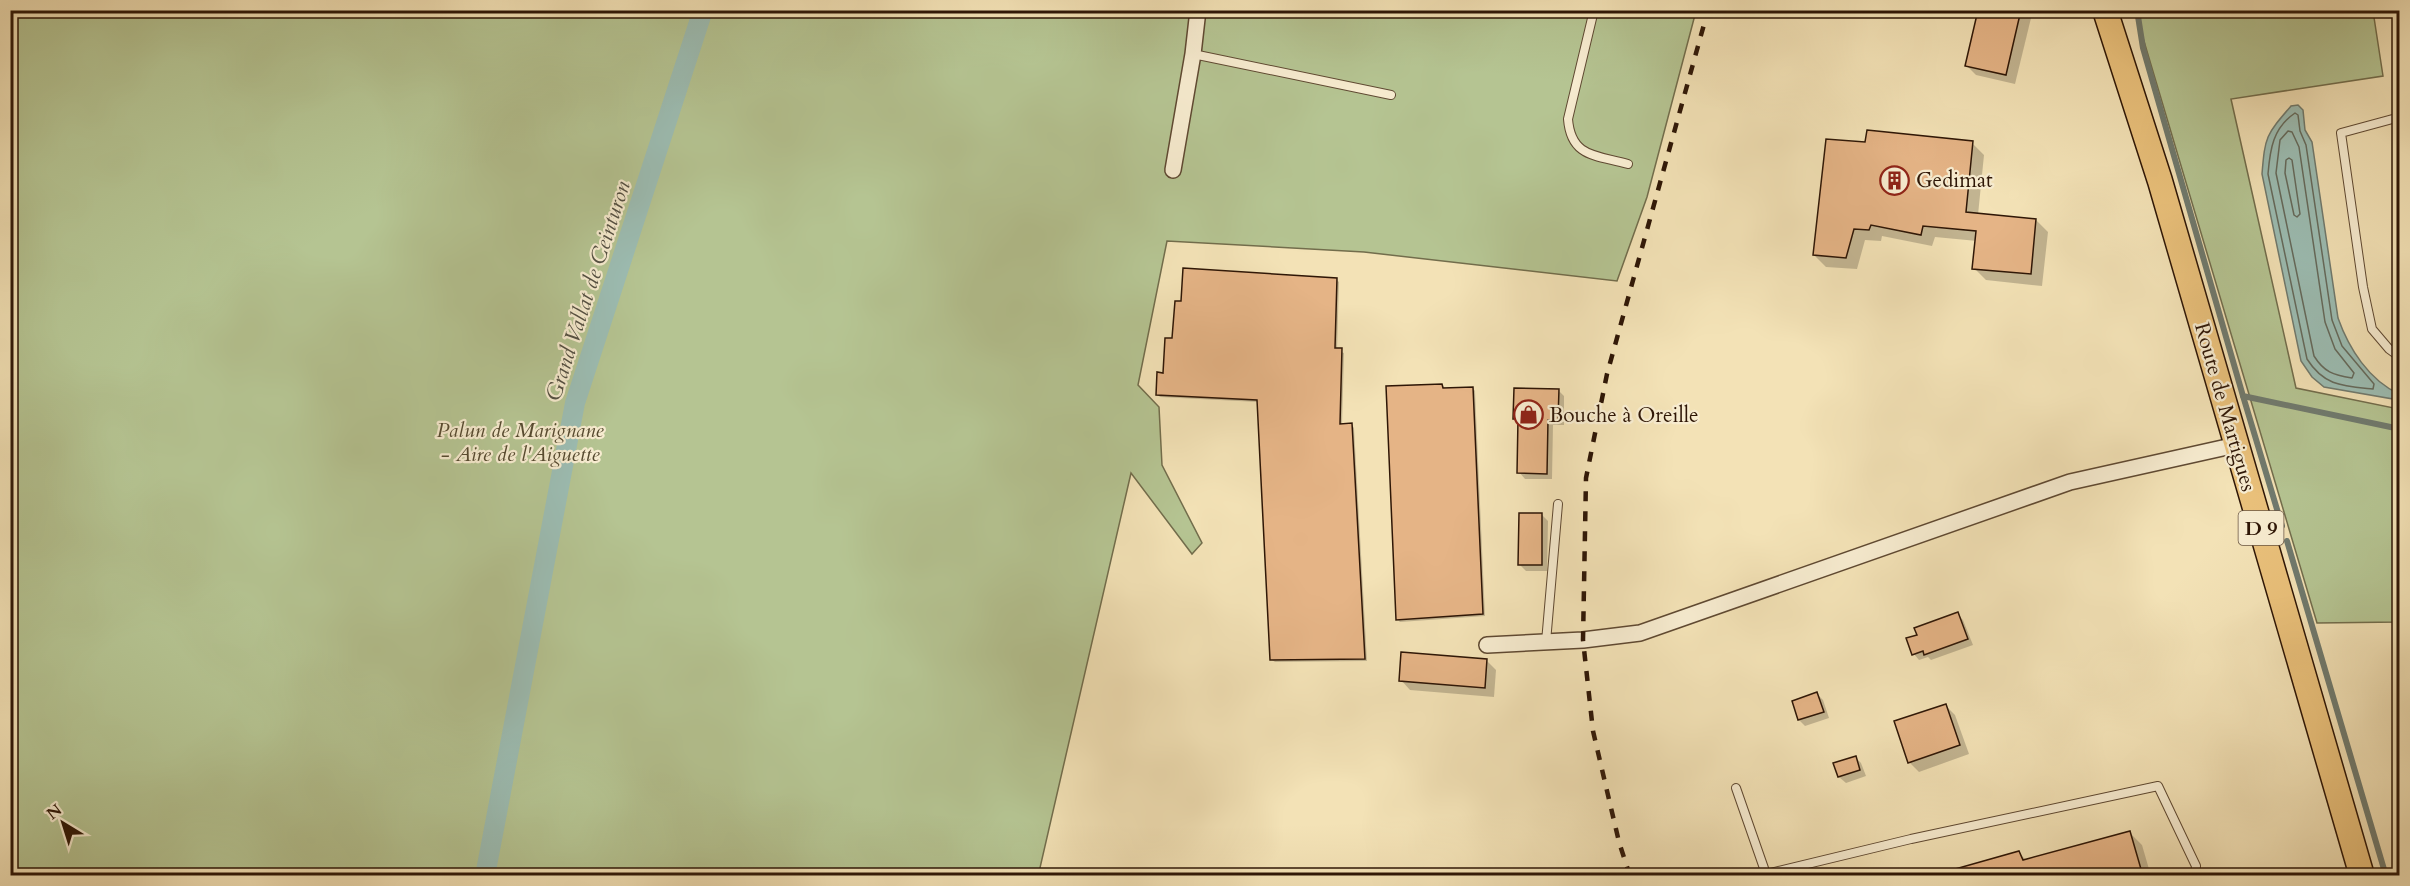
<svg xmlns="http://www.w3.org/2000/svg" width="2410" height="886" font-family="Cardo,serif">
	<style>
		.green { fill: #b5c492; stroke: #726d4c; stroke-width: 1.5 }
		.water { fill: #9cbdb3; stroke: #707a6e; stroke-width: 1.5 }
		.shadow { fill: #0003 }
		.lines { fill: none; stroke-linecap: round; stroke-linejoin: round }
		.shore { stroke: #656a5c; stroke-width: 1.5 }
		.stream { stroke: #707a6e; stroke-width: 6 }
		.canal { stroke: #9cbdb3; stroke-width: 20 }
		.building { fill: #e5b486; stroke: #2e1606; stroke-width: 1.5 }
		.service-casing { stroke: #5f4932; stroke-width: 10 }
		.minor-casing { stroke: #5f4932; stroke-width: 18 }
		.primary-casing { stroke: #2e1606; stroke-width: 27 }
		.service { stroke: #f7ecd0; stroke-width: 8 }
		.minor { stroke: #f7ecd0; stroke-width: 15 }
		.primary { stroke: #eac17b; stroke-width: 24 }
		.rail { stroke: #2e1606; stroke-width: 4.5; stroke-dasharray: 10 10; stroke-linecap: butt }
		.labels { text-anchor: middle; dominant-baseline: central; stroke-width: 4.5; stroke-linejoin: round; paint-order: stroke }
		.shield { fill: #f7ecd0; stroke: #6a5643; stroke-width: 1.5 }
		.shield-label { font-size: 20px; font-weight: bold; fill: #2e1606 }
		.poi-label { font-size: 21px; fill: #2e1606; stroke: #f7ecd0; text-anchor: start }
		.street-label { font-size: 21px; fill: #2e1606; stroke: #f7ecd0 }
		.park-label { font-size: 21px; font-style: italic; fill: #564a30; stroke: #f7ecd0 }
		.water-label { font-size: 22px; font-style: italic; fill: #545043; stroke: #f7ecd0 }
	</style>
	<rect width="100%" height="100%" fill="#f3e2b6"/>
	<filter id="stains"><feTurbulence type="fractalNoise" baseFrequency=".00333" numOctaves="4"/><feColorMatrix values="0 0 0 0 .2 0 0 0 0 .09 0 0 0 0 .02 0 0 0 .5 -.17"/></filter>
	<radialGradient id="worn" r=".72"><stop offset=".6" stop-color="#630" stop-opacity="0"/><stop offset="1" stop-color="#630" stop-opacity=".3"/></radialGradient>
	<g class="green">
		<polygon points="10,11 1696,11 1647,197 1617,281 1364,252 1167,241 1138,385 1159,407 1162,465 1202,543 1192,554 1131,473 1039,872 1067,876 11,875"/>
		<polygon points="2135,11 2373,11 2383,76 2231,99 2296,388 2399,409 2399,622 2317,623"/>
	</g>
	<path class="water" d="M2298 105 2303 110 2305 130 2312 142 2338 318C2349 349 2369 380 2399 394V400L2324 387 2312 377 2301 361 2262 174C2265 136 2266 135 2291 106Z"/>
	<g class="shadow">
		<polygon points="1980,10 2028,10 2032,14 2015,84 1976,75 1967,66"/>
		<polygon points="1972,143 1984,155 1978,215 2036,220 2048,232 2042,286 1986,280 1974,268 1977,241 1935,237 1932,246 1882,236 1881,241 1865,240 1857,269 1826,267 1814,255 1867,144"/>
		<polygon points="1336,279 1339,282 1337,350 1344,353 1342,425 1352,425 1354,428 1367,661 1275,662 1272,660 1258,402 1160,397 1157,394 1173,340"/>
		<polygon points="1442,385 1445,388 1473,388 1475,391 1485,616 1400,622 1397,619"/>
		<polygon points="1558,390 1564,396 1564,425 1553,425 1552,479 1525,479 1519,472 1520,423 1515,419"/>
		<polygon points="1542,515 1548,521 1547,571 1526,571 1520,565"/>
		<polygon points="1957,614 1963,620 1973,645 1931,660 1928,657 1919,660 1914,654 1919,636"/>
		<polygon points="1486,660 1496,670 1494,697 1410,690 1401,680"/>
		<polygon points="1817,694 1823,700 1829,718 1805,726 1799,720 1793,702"/>
		<polygon points="1946,706 1955,715 1969,754 1919,772 1909,762"/>
		<polygon points="1855,757 1861,763 1866,776 1846,783 1839,777 1835,764"/>
		<polygon points="2130,833 2142,845 2151,876 1957,876 2019,853 2026,860"/>
	</g>
	<g class="lines">
		<g class="shore">
			<path d="M2295 113 2298 115 2300 131 2306 145 2332 320 2342 346 2374 384 2373 389C2343 386 2324 386 2307 359L2268 174C2270 149 2273 128 2295 113Z"/>
			<path d="M2288 131 2292 132 2299 147 2325 322 2335 349 2354 373 2352 378C2333 375 2324 372 2314 356L2276 173 2280 140Z"/>
			<polygon points="2289,158 2292,160 2300,214 2297,217 2294,215 2285,173 2286,160"/>
		</g>
		<g class="stream">
			<polyline points="2137,10 2143,48 2243,396 2400,429"/>
			<polyline points="2243,396 2282,526"/>
			<polyline points="2287,541 2386,876"/>
		</g>
		<polyline class="canal" points="485,876 575,403 703,10"/>
	</g>
	<g class="building">
		<polygon points="1978,10 2021,10 2006,75 1965,66"/>
		<polygon points="1867,130 1973,141 1966,212 2036,219 2031,274 1972,269 1976,231 1923,226 1921,235 1871,225 1869,230 1854,229 1846,258 1813,255 1826,139 1865,142"/>
		<polygon points="1183,268 1337,278 1335,348 1342,348 1340,424 1352,423 1365,659 1270,660 1257,400 1156,395 1157,372 1163,373 1165,338 1172,338 1175,301 1181,301"/>
		<polygon points="1442,384 1443,388 1473,387 1483,614 1396,620 1386,386"/>
		<polygon points="1514,388 1559,389 1558,420 1548,420 1547,474 1517,473 1518,419 1513,419"/>
		<polygon points="1519,513 1542,513 1542,565 1518,565"/>
		<polygon points="1958,612 1968,639 1924,655 1923,651 1912,655 1906,638 1917,635 1914,628"/>
		<polygon points="1401,652 1487,659 1485,688 1399,681"/>
		<polygon points="1817,692 1824,712 1798,720 1792,701"/>
		<polygon points="1946,704 1960,745 1908,763 1894,721"/>
		<polygon points="1856,756 1860,770 1838,777 1833,763"/>
		<polygon points="2130,831 2143,876 1949,876 1948,871 2019,851 2023,860"/>
	</g>
	<g class="lines">
		<defs>
			<g id="service">
				<path d="M1594 10 1568 119C1571 158 1597 155 1628 164"/>
				<polyline points="1193,54 1391,95"/>
				<polyline points="2400,117 2341,133 2363,287 2372,329 2389,349 2400,357"/>
				<polyline points="1546,642 1558,504"/>
				<polyline points="1736,788 1766,874 1911,839 2158,786 2196,866 2195,876"/>
			</g>
			<g id="minor">
				<polyline points="1173,170 1193,54 1198,10"/>
				<polyline points="1487,645 1583,640 1640,633 2070,482 2236,445"/>
			</g>
			<polyline id="primary" points="2105,10 2160,181 2362,876"/>
		</defs>
		<use href="#service" class="service-casing"/>
		<use href="#minor" class="minor-casing"/>
		<use href="#primary" class="primary-casing"/>
		<use href="#service" class="service"/>
		<use href="#minor" class="minor"/>
		<use href="#primary" class="primary"/>
		<polyline class="rail" points="1630,876 1619,842 1593,731 1583,640 1586,478 1607,374 1708,10"/>
	</g>
	<defs>
		<symbol id="building-ring" viewBox="-11 -11 22 22"><circle r="9.5" fill="#f7ecd0" stroke="#8f2418" stroke-width="1.5"/><path d="M-4-6H4V6H1V3H-1V6H-4ZM-2.5-4.3h1.7v1.8h-1.7ZM.8-4.3h1.7v1.8H.8ZM-2.5-1h1.7V.8h-1.7ZM.8-1h1.7V.8H.8Z" fill="#8f2418"/></symbol>
		<symbol id="shop-ring" viewBox="-11 -11 22 22"><circle r="9.5" fill="#f7ecd0" stroke="#8f2418" stroke-width="1.5"/><path d="M-5-2.5h2.3a2.7 3.5 0 0 1 5.4 0H5L5.5 6h-11ZM-1.5-2.5h3a1.5 2.3 0 0 0-3 0Z" fill="#8f2418"/></symbol>
	</defs>
	<g fill-rule="evenodd">
		<use href="#building-ring" x="1878" y="164" width="33" height="33"/>
		<use href="#shop-ring" x="1512" y="398" width="33" height="33"/>
	</g>
	<g class="labels">
		<rect class="shield" x="2238.5" y="511" width="45" height="34" rx="4.5"/>
		<g class="shield-label">
			<text x="2261" y="528">D 9</text>
		</g>
		<g class="poi-label">
			<text x="1916" y="180">Gedimat</text>
			<text x="1549" y="415">Bouche à Oreille</text>
		</g>
		<g class="street-label">
			<text transform="translate(2225 407) rotate(74)">Route de Martigues</text>
		</g>
		<g class="park-label">
			<text x="520" y="430">Palun de Marignane<tspan x="520" dy="24">- Aire de l'Aiguette</tspan></text>
		</g>
		<g class="water-label">
			<text transform="translate(588 291) rotate(-72)">Grand Vallat de Ceinturon</text>
		</g>
	</g>
	<rect width="2410" height="886" fill="none" stroke="#f3e2b6" stroke-width="36"/>
	<rect x="12" y="12" width="2386" height="862" fill="none" stroke="#2e1606" stroke-width="3"/>
	<rect x="18" y="18" width="2374" height="850" fill="none" stroke="#2e1606" stroke-width="1.5"/>
	<g transform="translate(63 823) rotate(322)" stroke="#f7ecd0" stroke-width="4.5" paint-order="stroke">
	<path d="M0-4.5L10 22L0 15L-10 22Z" fill="#2e1606"/>
	<text y="-9" font-size="16" font-weight="bold" text-anchor="middle" fill="#2e1606">N</text>
	</g>
	<rect width="100%" height="100%" filter="url(#stains)"/>
	<rect width="100%" height="100%" fill="url(#worn)"/>
</svg>
